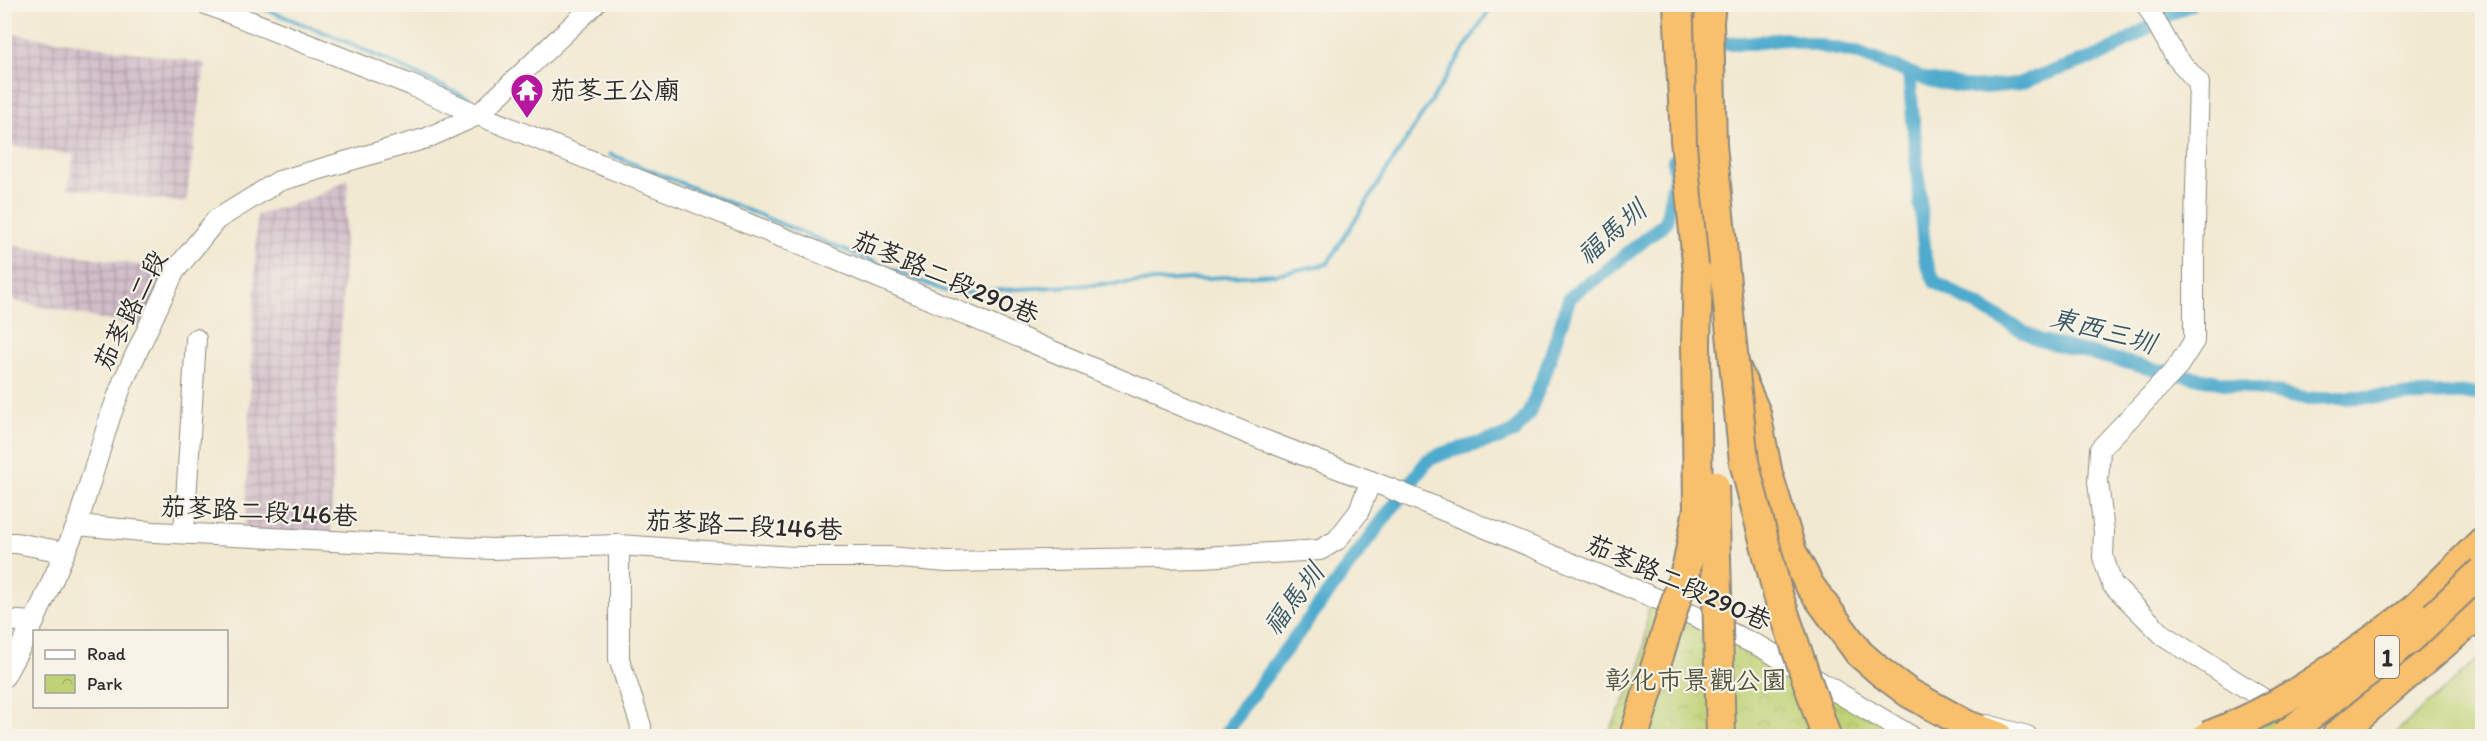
<svg xmlns="http://www.w3.org/2000/svg" width="2487" height="741" font-family="Itim,'LXGW WenKai TC',sans-serif">
	<style>
		.industrial { fill: url(#industrial-grid) }
		.grass { fill: #bfd276; stroke: #757e50; stroke-width: 1.5 }
		.park { fill: url(#park-crowns); stroke: #757e50; stroke-width: 1.5 }
		.lines { fill: none; stroke-linecap: round; stroke-linejoin: round }
		.stream { stroke: #4fabcd; stroke-width: 4 }
		.canal { stroke: #4fabcd; stroke-width: 14 }
		.minor-casing { stroke: #8e8a7e; stroke-width: 22 }
		.highway-casing { stroke: #8e8a7e; stroke-width: 32 }
		.minor { stroke: #fff; stroke-width: 20 }
		.highway { stroke: #f8bf6c; stroke-width: 28 }
		.highway-bridge-casing { stroke: #8e8a7e; stroke-width: 32; stroke-linecap: butt }
		.highway-bridge { stroke: #f8bf6c; stroke-width: 28 }
		.labels { text-anchor: middle; dominant-baseline: central; stroke-width: 4.5; stroke-linejoin: round; paint-order: stroke }
		.shield { fill: #f7f3e8; stroke: #686764; stroke-width: 1.5 }
		.shield-label { font-size: 24px; font-weight: bold; fill: #2b2b2b }
		.poi-label { font-size: 26px; fill: #2b2b2b; stroke: #f7f3e8; text-anchor: start }
		.street-label { font-size: 26px; fill: #2b2b2b; stroke: #f7f3e8 }
		.park-label { font-size: 26px; fill: #50553e; stroke: #f7f3e8 }
		.water-label { font-size: 27px; font-style: italic; fill: #385864; stroke: #f7f3e8 }
	</style>
	<defs>
		<pattern id="industrial-grid" width="8" height="8" patternUnits="userSpaceOnUse" patternTransform="scale(1.5)"><rect width="8" height="8" fill="#d1bdc9"/><path d="M0 4h8M4 0v8" fill="none" stroke="#aa9aa3"/></pattern>
		<pattern id="park-crowns" width="20" height="18" patternUnits="userSpaceOnUse" patternTransform="scale(1.5)"><rect width="20" height="18" fill="#bfd276"/><path d="M2 6a3 3 0 1 1 6 0M12 15a3 3 0 1 1 6 0" fill="none" stroke="#a4b466"/></pattern>
	</defs>
	<rect width="100%" height="100%" fill="#f7f3e8"/>
	<filter id="ink" filterUnits="userSpaceOnUse"><feTurbulence type="fractalNoise" baseFrequency=".0167" numOctaves="2"/><feDisplacementMap in="SourceGraphic" scale="12" xChannelSelector="R" yChannelSelector="G"/><feConvolveMatrix kernelMatrix="1 2 1 2 8 2 1 2 1" color-interpolation-filters="sRGB"/></filter>
	<filter id="wash" filterUnits="userSpaceOnUse"><feTurbulence type="fractalNoise" baseFrequency=".008" numOctaves="4" result="noise"/><feDisplacementMap in="SourceGraphic" scale="24" xChannelSelector="R" yChannelSelector="G"/><feGaussianBlur stdDeviation="1.35" result="paint"/><feColorMatrix in="noise" values="0 0 0 0 0 0 0 0 0 0 0 0 0 0 0 0 0 1.4 0 .05"/><feComposite in="paint" operator="in"/></filter>
	<g filter="url(#wash)">
		<rect width="100%" height="100%" fill="#f2e9d2"/>
		<g class="industrial">
			<polygon points="4,32 205,63 186,203 68,188 74,155 5,145"/>
			<polygon points="348,179 330,541 245,536 257,215 315,197"/>
			<polygon points="4,244 179,271 148,329 5,299"/>
		</g>
		<polygon class="grass" points="2482,655 2482,719 2474,736 2392,736"/>
		<g class="park">
			<polygon points="1650,596 1904,736 1607,736 1641,666"/>
			<polygon points="2284,714 2284,726 2267,736 2221,736"/>
		</g>
		<g class="lines">
			<g class="stream">
				<polyline points="252,4 338,38 470,99"/>
				<polyline points="610,154 950,293 1276,274 1327,264 1493,4"/>
			</g>
			<g class="canal">
				<polyline points="1706,43 1751,43 1784,39 1857,53 1928,80 1973,88 2017,84 2106,53 2174,12 2191,4"/>
				<polyline points="1909,73 1925,259 1935,282 2039,340 2152,369 2306,399 2482,393"/>
				<polyline points="1225,736 1242,708 1428,460 1444,453 1499,438 1514,432 1528,415 1545,373 1569,299 1580,288 1599,277 1666,222 1675,176 1674,161"/>
			</g>
		</g>
	</g>
	<g filter="url(#ink)">
		<g class="lines">
			<defs>
				<g id="minor">
					<polyline points="206,4 411,85 478,115 806,247 1251,435 1394,490 1667,603 1763,648 1911,736"/>
					<polyline points="2146,4 2175,56 2199,83 2194,258 2194,341 2176,369 2100,449 2098,482 2104,532 2103,557 2112,584 2163,635 2273,705"/>
					<polyline points="77,525 154,532 492,549 619,545 793,557 889,557 947,562 1203,557 1320,550 1337,540 1358,513 1371,481"/>
					<polyline points="184,533 196,339"/>
					<polyline points="4,543 16,543 64,552"/>
					<polyline points="619,545 619,659 641,726 640,736"/>
					<polyline points="4,620 34,622"/>
					<polyline points="4,677 34,622 77,525 110,417 123,382 174,272 216,220 279,181 427,138 478,115 595,4"/>
					<polyline points="1987,725 2027,736"/>
				</g>
				<g id="highway">
					<polyline points="1678,4 1685,140 1698,273"/>
					<polyline points="1736,368 1756,413 1768,474 1792,552 1810,586 1859,653 1882,673 1909,693 1967,725 1998,736"/>
					<polyline points="2412,611 2482,542"/>
					<polyline points="2336,736 2482,611"/>
				</g>
			</defs>
			<use href="#minor" class="minor-casing"/>
			<use href="#highway" class="highway-casing"/>
			<use href="#minor" class="minor"/>
			<use href="#highway" class="highway"/>
			<defs>
				<g id="highway-bridge">
					<polyline points="1711,4 1709,21 1712,145 1744,462 1778,595 1826,736"/>
					<polyline points="1714,485 1721,736"/>
					<polyline points="1634,736 1688,562 1698,509 1696,343 1698,273"/>
					<path d="M2207 736C2285 708 2346 659 2412 611"/>
					<polyline points="2284,736 2409,640 2482,571"/>
				</g>
			</defs>
			<use href="#highway-bridge" class="highway-bridge-casing"/>
			<use href="#highway-bridge" class="highway-bridge"/>
		</g>
	</g>
	<defs>
		<symbol id="temple-pin" viewBox="-11 -11 22 30"><path d="M0 17L-7.5 6A9.5 9.5 0 1 1 7.5 6Z" fill="#b5179e" stroke="#f7f3e8"/><path d="M0-6L5-2H3V0L6.5 2.5H4V6H1.5V3h-3V6H-4V2.5H-6.5L-3 0V-2H-5Z" fill="#fff"/></symbol>
	</defs>
	<g fill-rule="evenodd">
		<use href="#temple-pin" x="508" y="71" width="38" height="52"/>
	</g>
	<g class="labels">
		<rect class="shield" x="2375" y="636" width="24" height="42" rx="4.5"/>
		<g class="shield-label">
			<text x="2387" y="657">1</text>
		</g>
		<g class="poi-label">
			<text x="550" y="90">茄苳王公廟</text>
		</g>
		<g class="street-label">
			<text transform="translate(946 277) rotate(23)">茄苳路二段290巷</text>
			<text transform="translate(130 310) rotate(-63)">茄苳路二段</text>
			<text transform="translate(259 511) rotate(3)">茄苳路二段146巷</text>
			<text transform="translate(744 525) rotate(3)">茄苳路二段146巷</text>
			<text transform="translate(1679 582) rotate(24)">茄苳路二段290巷</text>
		</g>
		<g class="park-label">
			<text x="1696" y="680">彰化市景觀公園</text>
		</g>
		<g class="water-label">
			<text transform="translate(1611 232) rotate(-41)">福馬圳</text>
			<text transform="translate(2103 330) rotate(15)">東西三圳</text>
			<text transform="translate(1293 599) rotate(-53)">福馬圳</text>
		</g>
	</g>
	<rect width="2487" height="741" fill="none" stroke="#f7f3e8" stroke-width="24"/>
	<rect x="33" y="630" width="195" height="78" fill="#f7f3e8" stroke="#a5a39c" stroke-width="1.5"/>
	<rect x="45" y="650" width="30" height="9" fill="#ffffff" stroke="#a5a39c" stroke-width="1.5"/>
	<text x="87" y="660" font-size="18" fill="#2b2b2b">Road</text>
	<rect x="45" y="675" width="30" height="18" fill="url(#park-crowns)" stroke="#a5a39c" stroke-width="1.5"/>
	<text x="87" y="690" font-size="18" fill="#2b2b2b">Park</text>
</svg>
